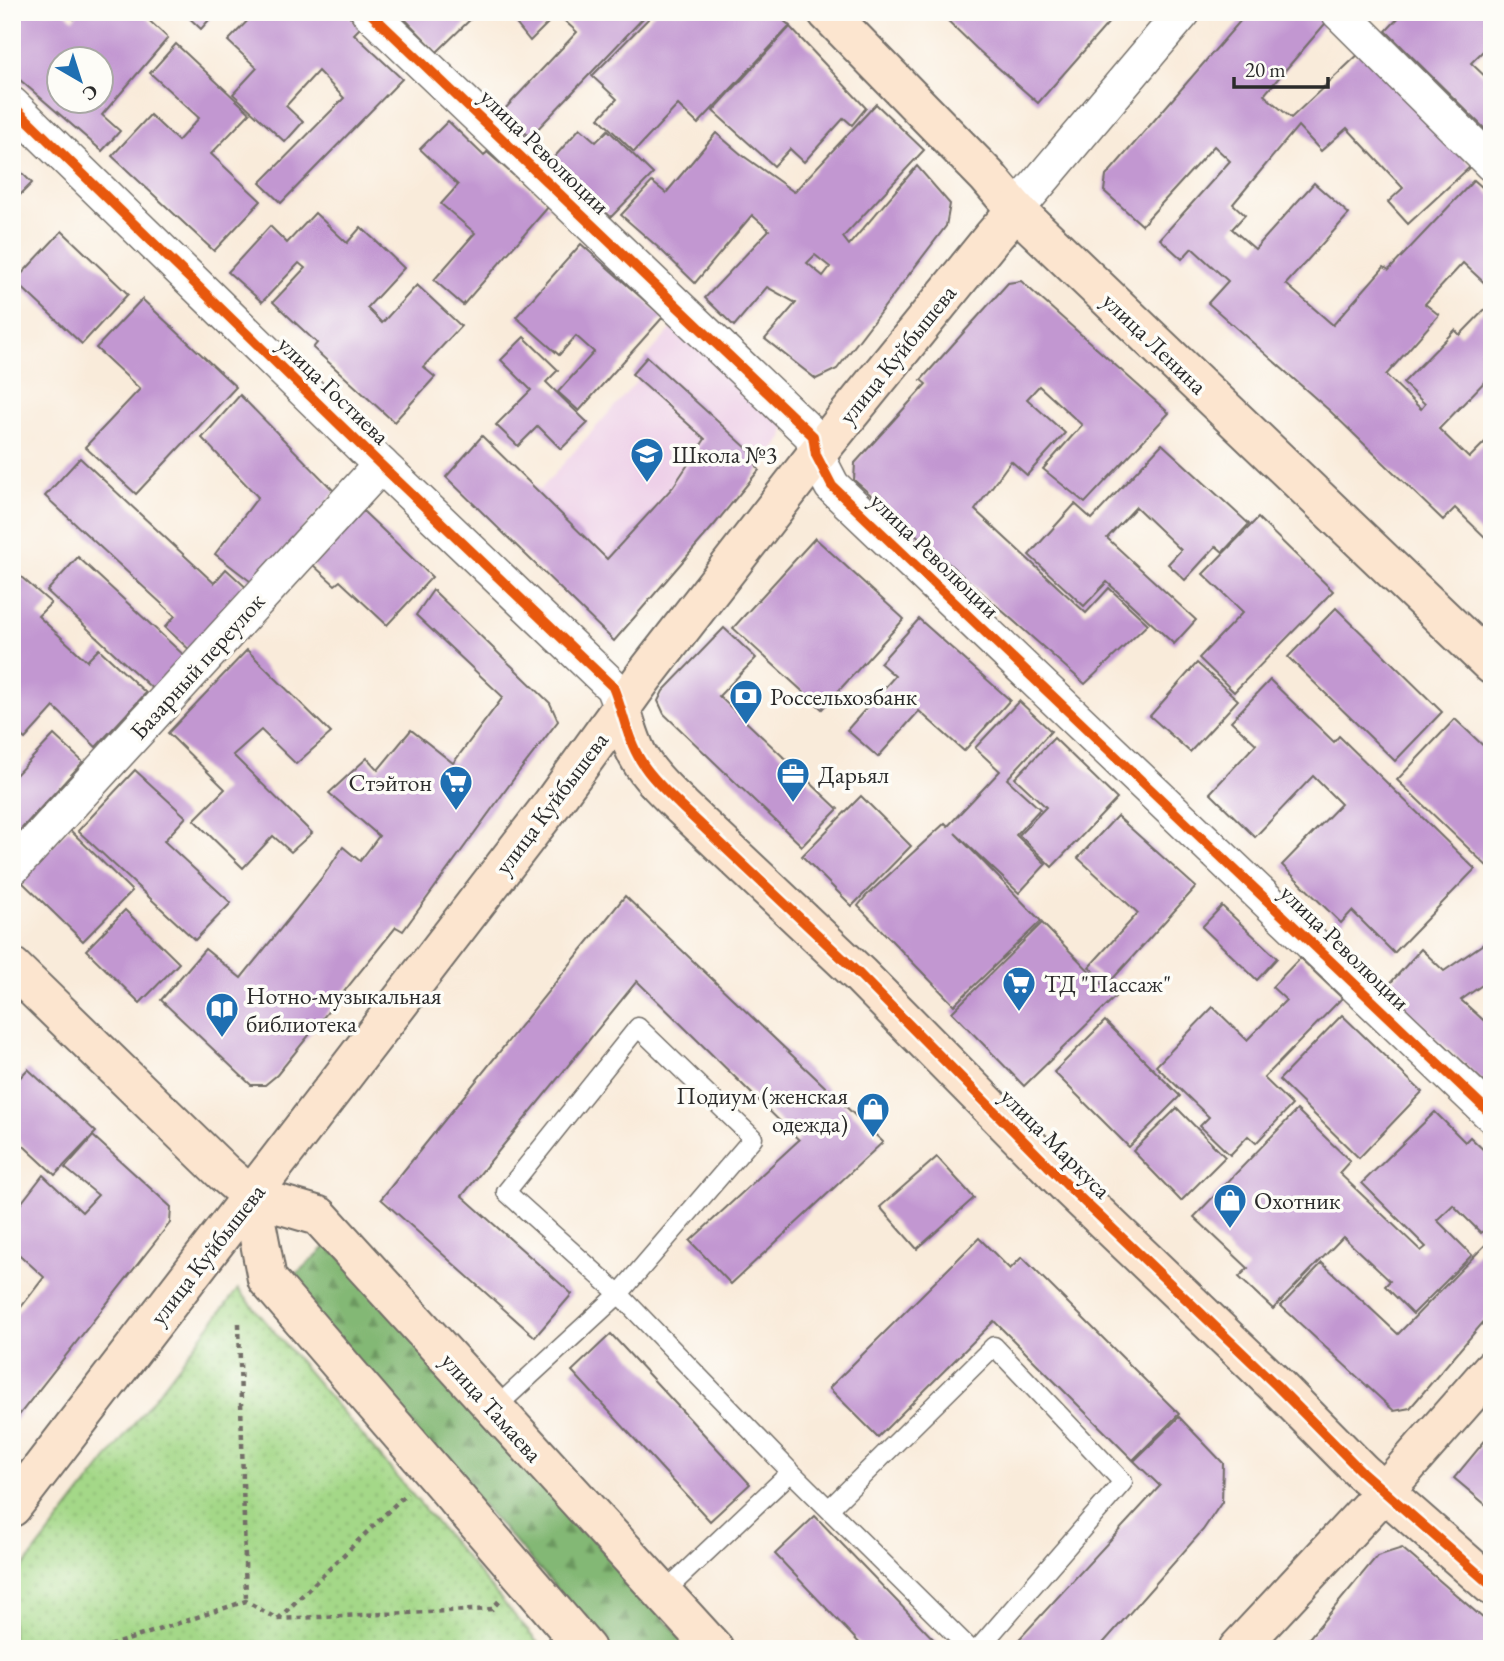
<svg xmlns="http://www.w3.org/2000/svg" width="1504" height="1661" font-family="'EB Garamond',serif">
	<style>
		.built { fill: #eed0e8 }
		.forest { fill: url(#forest-firs); stroke: #577250; stroke-width: 2 }
		.park { fill: url(#park-dots); stroke: #68825a; stroke-width: 2 }
		.building { fill: #c297d1; fill-rule: evenodd }
		.lines { fill: none; stroke-linecap: round; stroke-linejoin: round }
		.lane-casing { stroke: #736e68; stroke-width: 21 }
		.street-casing { stroke: #736e68; stroke-width: 38 }
		.secondary-casing { stroke: #736e68; stroke-width: 42 }
		.path { stroke: #736e68; stroke-width: 4.5; stroke-dasharray: 5 5; stroke-linecap: butt }
		.lane { stroke: #fff; stroke-width: 18 }
		.street { stroke: #fff; stroke-width: 35 }
		.secondary { stroke: #fce5cf; stroke-width: 38 }
		.cycleway-casing { stroke: #fdfcf7; stroke-width: 15 }
		.cycleway { stroke: #e8590c; stroke-width: 10 }
		.labels { text-anchor: middle; dominant-baseline: central; stroke-width: 7; stroke-linejoin: round; paint-order: stroke }
		.street-label { font-size: 24px; fill: #2b2b2b; stroke: #fdfcf7 }
		.poi-label { font-size: 24px; fill: #2b2b2b; stroke: #fdfcf7; text-anchor: start }
	</style>
	<defs>
		<pattern id="forest-firs" width="22" height="20" patternUnits="userSpaceOnUse" patternTransform="scale(1.75)"><rect width="22" height="20" fill="#83b874"/><path d="M5 1l3.5 6h-7zM16 11l3.5 6h-7z" fill="#6b965f"/></pattern>
		<pattern id="park-dots" width="8" height="8" patternUnits="userSpaceOnUse" patternTransform="scale(1.75)"><rect width="8" height="8" fill="#a4d888"/><path d="M2 2h.1M6 6h.1" fill="none" stroke="#8dba76" stroke-width="1.8" stroke-linecap="round"/></pattern>
	</defs>
	<rect width="100%" height="100%" fill="#fdfcf7"/>
	<filter id="ink" filterUnits="userSpaceOnUse"><feTurbulence type="fractalNoise" baseFrequency=".0143" numOctaves="2"/><feDisplacementMap in="SourceGraphic" scale="14" xChannelSelector="R" yChannelSelector="G"/><feConvolveMatrix kernelMatrix="1 2 1 2 8 2 1 2 1" color-interpolation-filters="sRGB"/></filter>
	<filter id="wash" filterUnits="userSpaceOnUse"><feTurbulence type="fractalNoise" baseFrequency=".00686" numOctaves="4" result="noise"/><feDisplacementMap in="SourceGraphic" scale="28" xChannelSelector="R" yChannelSelector="G"/><feGaussianBlur stdDeviation="1.57" result="paint"/><feColorMatrix in="noise" values="0 0 0 0 0 0 0 0 0 0 0 0 0 0 0 0 0 1.4 0 .05"/><feComposite in="paint" operator="in"/></filter>
	<g filter="url(#wash)">
		<rect width="100%" height="100%" fill="#f9ebda"/>
		<polygon class="built" points="679,320 786,420 783,438 716,524 614,643 445,477 482,435 540,490 638,380 632,374"/>
		<polygon class="forest" points="329,1244 691,1649 611,1649 284,1285"/>
		<polygon class="park" points="238,1289 543,1649 12,1649 12,1582"/>
		<g id="blocks">
			<g class="building">
				<path d="M22 12H64L73 19 79 12H140L168 38 102 115 120 131 102 151 12 73V23ZM60 60H102V102H60Z"/>
				<polygon points="183,12 216,12 201,29"/>
				<polygon points="256,12 345,12 361,27 354,34 402,79 281,203 260,183 344,98 318,71 286,106 303,122 285,142 233,94 257,68 228,41"/>
				<polygon points="398,12 478,12 437,52"/>
				<polygon points="523,12 649,12 530,137 502,112 577,32 557,14 530,41 514,21"/>
				<polygon points="655,12 774,12 790,26 698,124 678,105 634,152 599,118 617,99 592,76"/>
				<polygon points="939,12 1118,12 1038,103 976,48"/>
				<polygon points="1248,12 1324,12 1330,18 1264,95 1291,118 1362,51 1471,166 1408,224 1388,202 1403,188 1347,128 1321,151 1298,126 1233,204 1245,215 1232,229 1255,249 1314,183 1349,214 1286,284 1333,325 1384,267 1389,270 1474,180 1492,196 1492,290 1463,263 1425,304 1439,315 1386,375 1421,409 1425,404 1403,383 1455,330 1460,335 1492,302 1492,354 1486,360 1492,365 1492,374 1439,429 1469,458 1492,435 1492,544 1455,508 1443,520 1330,411 1208,303 1228,281 1192,248 1182,259 1160,239 1230,161 1214,146 1142,225 1104,191 1106,176"/>
				<polygon points="1404,12 1492,12 1492,42 1471,63 1492,83 1492,136 1386,31"/>
				<polygon points="790,27 866,108 852,125 844,118 804,162 790,149 774,166 713,111"/>
				<polygon points="176,44 250,113 211,154 261,201 214,251 112,156 150,115 178,141 199,118 150,73"/>
				<path d="M876 104 924 150 843 237 849 245 917 166 950 204 946 226 837 369 816 379 765 339 796 303 767 287 734 326 705 298 769 230 752 215 695 283 660 249 621 215 652 182 666 193 716 133 742 155 794 192ZM815 255 830 267 823 276 807 263Z"/>
				<polygon points="448,121 484,156 487,152 549,206 463,305 434,280 475,233 441,204 458,185 420,149"/>
				<polygon points="580,128 596,142 608,130 653,174 611,217 550,162"/>
				<polygon points="12,163 32,183 12,203"/>
				<polygon points="315,213 347,243 361,227 404,268 367,308 382,323 417,285 461,326 423,367 435,377 394,422 313,348 317,343 273,302 305,268 299,263 262,302 228,272 270,226 287,243"/>
				<polygon points="62,231 128,294 82,344 15,281"/>
				<polygon points="581,244 663,317 579,411 558,392 594,352 576,336 559,355 516,317"/>
				<polygon points="1021,281 1169,413 1085,503 1043,469 1082,425 1039,386 1027,399 1065,433 1027,475 1011,461 975,510 1086,613 1109,588 1148,624 1085,684 854,480 855,463 926,384 921,380 1008,283"/>
				<polygon points="142,299 236,387 136,494 85,447 140,389 96,348"/>
				<polygon points="524,337 558,370 546,382 588,423 561,449 538,426 518,446 496,425 531,390 501,360"/>
				<polygon points="647,357 749,450 759,470 715,524 614,641 446,477 482,436 607,559 673,487 705,439 632,374"/>
				<polygon points="240,395 335,492 255,585 215,554 258,497 202,438"/>
				<polygon points="1162,444 1249,524 1223,552 1216,546 1185,580 1168,564 1181,550 1136,507 1107,538 1196,620 1174,644 1107,582 1084,606 1029,555 1075,504 1092,519"/>
				<polygon points="80,458 214,583 226,569 251,592 194,654 165,627 175,616 45,496"/>
				<polygon points="363,511 432,577 387,625 340,581 335,585 313,565"/>
				<polygon points="1258,518 1333,591 1234,692 1199,658 1243,612 1203,574"/>
				<polygon points="815,538 904,619 822,709 733,628"/>
				<polygon points="78,557 188,659 157,693 47,591"/>
				<polygon points="12,569 51,603 38,616 87,661 99,649 146,693 96,747 54,707 25,739 12,728"/>
				<polygon points="433,590 550,703 558,721 518,773 403,931 396,927 277,1075 265,1085 251,1085 161,1000 205,949 241,978 324,875 343,847 360,861 379,836 329,793 367,758 378,770 411,730 453,763 503,697 416,615"/>
				<polygon points="1336,608 1442,712 1395,761 1288,657"/>
				<polygon points="919,619 1010,700 964,751 919,711 878,757 847,730 895,676 880,663"/>
				<polygon points="724,628 756,658 719,696 838,809 802,846 664,714 658,701 663,691"/>
				<polygon points="247,650 331,733 296,764 261,730 233,755 312,833 291,852 273,836 243,868 194,820 225,789 168,733"/>
				<polygon points="1197,663 1238,700 1190,752 1150,716"/>
				<polygon points="1270,680 1334,742 1339,736 1475,869 1394,953 1352,911 1341,923 1282,865 1341,804 1313,776 1255,837 1210,793 1256,744 1231,721"/>
				<polygon points="1019,701 1051,731 1007,779 1040,809 1016,835 1046,864 1019,893 955,833 1041,921 954,1005 858,906 866,896 945,823 948,826 1000,771 975,748"/>
				<polygon points="1455,719 1492,754 1492,871 1397,780"/>
				<polygon points="54,735 83,762 12,839 12,779"/>
				<polygon points="1054,738 1117,799 1052,867 1019,835 1046,807 1015,778"/>
				<polygon points="135,770 186,817 164,841 231,903 195,940 78,831"/>
				<polygon points="861,796 911,846 852,906 802,856"/>
				<polygon points="1117,816 1196,887 1108,984 1089,967 1138,913 1078,858"/>
				<polygon points="69,829 132,891 83,941 20,880"/>
				<polygon points="625,896 883,1142 731,1284 690,1241 799,1140 637,981 462,1196 572,1294 535,1337 381,1199"/>
				<polygon points="1222,906 1277,958 1257,980 1202,927"/>
				<polygon points="125,910 179,963 140,1003 86,950"/>
				<polygon points="1042,923 1115,997 1024,1086 952,1012"/>
				<polygon points="1492,938 1492,978 1461,1000 1490,1026 1492,1024 1492,1075 1485,1083 1385,989 1421,949 1444,971"/>
				<polygon points="1300,958 1342,998 1264,1078 1292,1105 1256,1143 1248,1136 1230,1155 1200,1126 1209,1117 1156,1066 1213,1007 1247,1040 1286,1000 1272,987"/>
				<polygon points="1342,1015 1422,1092 1359,1158 1279,1080"/>
				<polygon points="1105,1021 1180,1096 1129,1147 1054,1072"/>
				<polygon points="28,1069 96,1132 55,1175 12,1135 12,1086"/>
				<polygon points="1177,1108 1225,1157 1181,1201 1133,1151"/>
				<polygon points="1297,1110 1350,1161 1339,1173 1421,1251 1426,1247 1362,1183 1435,1112 1465,1142 1470,1137 1492,1158 1492,1222 1481,1233 1453,1205 1437,1220 1472,1255 1413,1314 1385,1286 1390,1281 1343,1237 1273,1309 1239,1277 1248,1268 1194,1217"/>
				<polygon points="93,1136 171,1207 170,1223 12,1424 12,1319 44,1277 12,1248 12,1215 43,1175 82,1212 98,1195 65,1168"/>
				<polygon points="937,1157 974,1198 917,1249 880,1207"/>
				<polygon points="979,1238 1010,1269 1022,1257 1179,1414 1133,1460 994,1321 878,1437 829,1388"/>
				<polygon points="1492,1238 1492,1312 1410,1408 1394,1411 1281,1306 1322,1263 1398,1334"/>
				<polygon points="611,1334 750,1484 710,1521 572,1371"/>
				<polygon points="1179,1417 1223,1463 1222,1502 1203,1530 1098,1649 1010,1649 1160,1486 1134,1461"/>
				<polygon points="1492,1432 1492,1510 1454,1478"/>
				<polygon points="815,1516 943,1649 865,1649 775,1554"/>
				<polygon points="1402,1548 1492,1626 1492,1649 1392,1649 1389,1646 1386,1649 1300,1649 1377,1556"/>
			</g>
		</g>
	</g>
	<g filter="url(#ink)">
		<use href="#blocks" fill-opacity="0" stroke="#736e68" stroke-width="2"/>
		<g class="lines">
			<defs>
				<g id="lane">
					<polyline points="494,1409 619,1294 506,1192 638,1027 753,1138 619,1294 791,1472 970,1649"/>
					<polyline points="829,1509 994,1346 1123,1482 978,1649"/>
					<polyline points="663,1593 791,1472"/>
				</g>
				<g id="street">
					<polyline points="369,12 813,436 816,455 832,486 1492,1115"/>
					<polyline points="1339,12 1492,164"/>
					<polyline points="12,105 381,465 613,687 621,708"/>
					<polyline points="1016,210 1183,12"/>
					<polyline points="12,868 381,465"/>
				</g>
				<g id="secondary">
					<polyline points="827,12 987,176 1016,210 1492,665"/>
					<path d="M621 708C626 725 631 745 641 761 651 778 668 793 682 807L860 975 1070 1188 1276 1385 1362 1472 1492 1586"/>
					<polyline points="12,967 224,1173 251,1196 319,1216 714,1649"/>
					<polyline points="251,1196 267,1279 586,1649"/>
					<polyline points="12,1507 552,804 645,675 816,455 991,239 1016,210"/>
					<polyline points="1238,1649 1384,1492 1492,1369"/>
				</g>
			</defs>
			<use href="#lane" class="lane-casing"/>
			<use href="#street" class="street-casing"/>
			<use href="#secondary" class="secondary-casing"/>
			<g class="path">
				<polyline points="239,1323 246,1601"/>
				<polyline points="278,1619 407,1493"/>
				<polyline points="100,1649 246,1601 277,1619 492,1609 499,1601"/>
			</g>
			<use href="#lane" class="lane"/>
			<use href="#street" class="street"/>
			<use href="#secondary" class="secondary"/>
			<defs>
				<g id="cycleway">
					<polyline points="369,12 813,436 816,455 832,486 1492,1115"/>
					<path d="M12 105 381 465 613 687C623 711 627 739 641 761 651 778 668 793 682 807L860 975 1070 1188 1276 1385 1362 1472 1492 1586"/>
				</g>
			</defs>
			<use href="#cycleway" class="cycleway-casing"/>
			<use href="#cycleway" class="cycleway"/>
		</g>
	</g>
	<defs>
		<symbol id="school-pin" viewBox="-11 -11 22 30"><path d="M0 17L-7.5 6A9.5 9.5 0 1 1 7.5 6Z" fill="#1f6fb2" stroke="#fdfcf7"/><path d="M0-5L7-2L0 1L-7-2ZM-4 1L0 2.5L4 1V4Q0 6-4 4Z" fill="#fff"/></symbol>
		<symbol id="bank-pin" viewBox="-11 -11 22 30"><path d="M0 17L-7.5 6A9.5 9.5 0 1 1 7.5 6Z" fill="#1f6fb2" stroke="#fdfcf7"/><path d="M-6-4H6V4H-6ZM0-2.3a2.3 2.3 0 1 0 0 4.6a2.3 2.3 0 1 0 0-4.6Z" fill="#fff"/></symbol>
		<symbol id="office-pin" viewBox="-11 -11 22 30"><path d="M0 17L-7.5 6A9.5 9.5 0 1 1 7.5 6Z" fill="#1f6fb2" stroke="#fdfcf7"/><path d="M-6-3h4V-5.5h4V-3h4V5H-6ZM-1-4.5V-3h2v-1.5ZM-6 0V1H6V0Z" fill="#fff"/></symbol>
		<symbol id="supermarket-pin" viewBox="-11 -11 22 30"><path d="M0 17L-7.5 6A9.5 9.5 0 1 1 7.5 6Z" fill="#1f6fb2" stroke="#fdfcf7"/><path d="M-6-5.5h2.5l.6 2H6L4.5 2H-2.5L-4.4-4H-6ZM-1.5 3.2a1.3 1.3 0 1 0 .1 0ZM3 3.2a1.3 1.3 0 1 0 .1 0Z" fill="#fff"/></symbol>
		<symbol id="library-pin" viewBox="-11 -11 22 30"><path d="M0 17L-7.5 6A9.5 9.5 0 1 1 7.5 6Z" fill="#1f6fb2" stroke="#fdfcf7"/><path d="M-6-4Q-3-5.5-.7-3.5V5Q-3 3-6 4ZM6-4Q3-5.5 .7-3.5V5Q3 3 6 4Z" fill="#fff"/></symbol>
		<symbol id="shop-pin" viewBox="-11 -11 22 30"><path d="M0 17L-7.5 6A9.5 9.5 0 1 1 7.5 6Z" fill="#1f6fb2" stroke="#fdfcf7"/><path d="M-5-2.5h2.3a2.7 3.5 0 0 1 5.4 0H5L5.5 6h-11ZM-1.5-2.5h3a1.5 2.3 0 0 0-3 0Z" fill="#fff"/></symbol>
	</defs>
	<g fill-rule="evenodd">
		<use href="#school-pin" x="628" y="435" width="38" height="52"/>
		<use href="#bank-pin" x="727" y="677" width="38" height="52"/>
		<use href="#office-pin" x="774" y="755" width="38" height="52"/>
		<use href="#supermarket-pin" x="437" y="763" width="38" height="52"/>
		<use href="#supermarket-pin" x="1000" y="964" width="38" height="52"/>
		<use href="#library-pin" x="203" y="990" width="38" height="52"/>
		<use href="#shop-pin" x="854" y="1090" width="38" height="52"/>
		<use href="#shop-pin" x="1211" y="1181" width="38" height="52"/>
	</g>
	<g class="labels">
		<g class="street-label">
			<text transform="translate(545 151) rotate(44)">улица Революции</text>
			<text transform="translate(1155 343) rotate(44)">улица Ленина</text>
			<text transform="translate(897 354) rotate(-51)">улица Куйбышева</text>
			<text transform="translate(334 390) rotate(44)">улица Гостиева</text>
			<text transform="translate(935 555) rotate(44)">улица Революции</text>
			<text transform="translate(197 666) rotate(-48)">Базарный переулок</text>
			<text transform="translate(551 803) rotate(-53)">улица Куйбышева</text>
			<text transform="translate(1345 947) rotate(44)">улица Революции</text>
			<text transform="translate(1056 1143) rotate(45)">улица Маркуса</text>
			<text transform="translate(207 1254) rotate(-52)">улица Куйбышева</text>
			<text transform="translate(492 1407) rotate(48)">улица Тамаева</text>
		</g>
		<g class="poi-label">
			<text x="672" y="454">Школа №3</text>
			<text x="770" y="696">Россельхозбанк</text>
			<text x="818" y="774">Дарьял</text>
			<text x="432" y="782" text-anchor="end">Стэйтон</text>
			<text x="1044" y="983">ТД "Пассаж"</text>
			<text x="246" y="995">Нотно-музыкальная<tspan x="246" dy="28">библиотека</tspan></text>
			<text x="848" y="1095" text-anchor="end">Подиум (женская<tspan x="848" dy="28">одежда)</tspan></text>
			<text x="1254" y="1200">Охотник</text>
		</g>
	</g>
	<rect width="1504" height="1661" fill="none" stroke="#fdfcf7" stroke-width="42"/>
	<g transform="translate(80 80) rotate(141)"><circle r="33" fill="#fdfcf7" stroke="#a9a8a5" stroke-width="2"/>
	<path d="M0-5L12 26L0 18L-12 26Z" fill="#1f6fb2"/>
	<text y="-10" font-size="19" font-weight="bold" text-anchor="middle" fill="#2b2b2b">С</text>
	</g>
	<path d="M1234 77v10h94v-10" fill="none" stroke="#2b2b2b" stroke-width="3.5"/>
	<text x="1245" y="77" font-size="21" fill="#2b2b2b" stroke="#fdfcf7" stroke-width="5" paint-order="stroke">20 m</text>
</svg>
